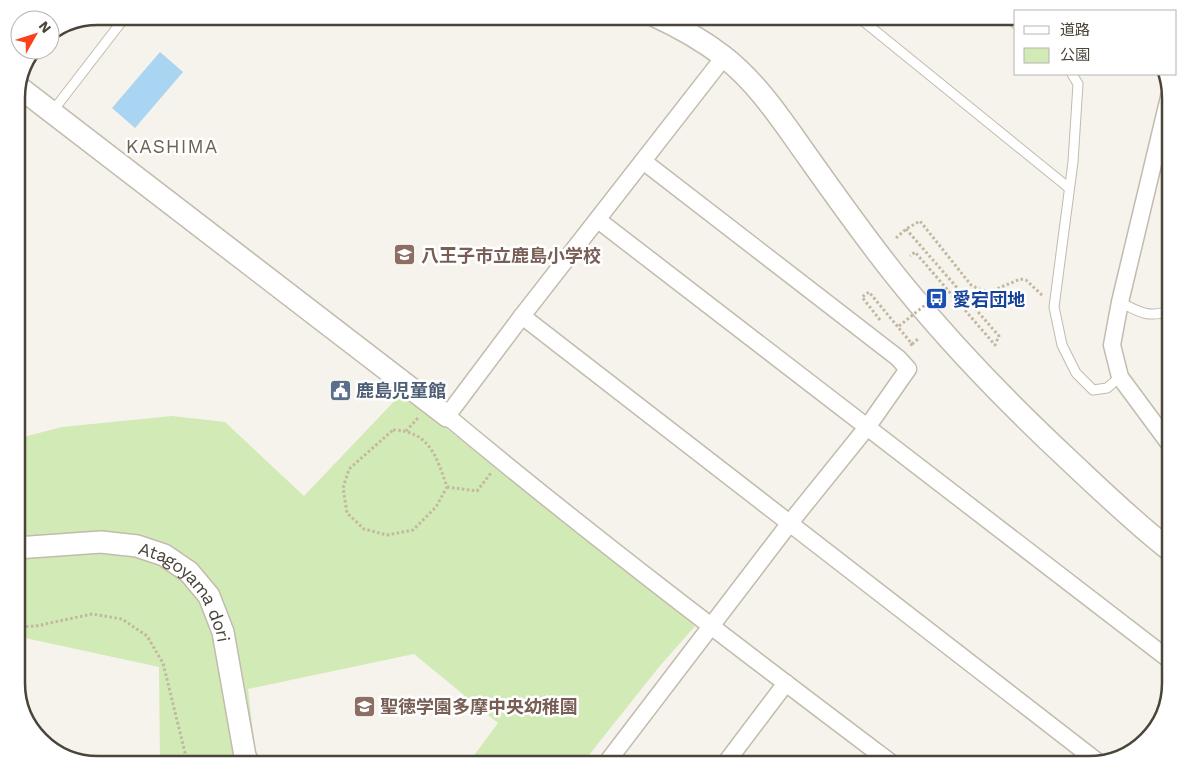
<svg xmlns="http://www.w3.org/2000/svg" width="1187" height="781" font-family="'Work Sans','Noto Sans JP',sans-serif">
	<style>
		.green { fill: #d2eab5 }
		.water { fill: #a9d4f2 }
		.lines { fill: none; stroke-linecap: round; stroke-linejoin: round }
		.service-casing { stroke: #c2bbae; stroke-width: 11 }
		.minor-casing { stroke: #c2bbae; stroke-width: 19 }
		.tertiary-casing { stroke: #c2bbae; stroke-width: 24 }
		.path { stroke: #c4b79f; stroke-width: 3; stroke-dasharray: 2.5 2.5; stroke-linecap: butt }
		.service { stroke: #fff; stroke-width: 9 }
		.minor { stroke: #fff; stroke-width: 16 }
		.tertiary { stroke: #fff; stroke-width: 21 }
		.path-bridge { stroke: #c4b79f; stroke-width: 3; stroke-dasharray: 2.5 2.5; stroke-linecap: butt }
		.labels { text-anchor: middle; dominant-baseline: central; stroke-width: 5; stroke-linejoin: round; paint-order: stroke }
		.education-label { font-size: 18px; font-weight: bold; fill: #785e54; stroke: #fff; text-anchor: start }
		.transit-label { font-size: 18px; font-weight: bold; fill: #164399; stroke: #fff; text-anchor: start }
		.service-label { font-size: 18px; font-weight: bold; fill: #4e5e75; stroke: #fff; text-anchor: start }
		.street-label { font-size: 18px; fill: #4b4439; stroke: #fff }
		.neighbourhood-label { font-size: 19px; letter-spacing: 1px; fill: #6e6250; stroke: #fff }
		.rim { fill: none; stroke: #4b4439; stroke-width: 2.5 }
	</style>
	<rect width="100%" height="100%" fill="#f6f3ec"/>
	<polygon class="green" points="402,393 695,626 659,667 581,765 467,765 498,723 414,654 248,689 255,749 264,765 160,765 159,667 16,636 16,439 62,427 172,416 225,422 304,496"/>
	<polygon class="water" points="160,52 183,72 135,128 112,108"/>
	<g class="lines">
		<defs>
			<g id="service">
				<polyline points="857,16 1069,188"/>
				<polyline points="1006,16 1016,24"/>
				<polyline points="1072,74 1078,84 1073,162 1054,307 1062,345 1076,373 1093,390 1107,388 1120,377"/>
				<polyline points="52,112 126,16"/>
				<path d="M1120 302C1139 312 1149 319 1171 310"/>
			</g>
			<g id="minor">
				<path d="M724 57 522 316 447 416C592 537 743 651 894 765"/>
				<polyline points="1170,93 1120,302 1112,345 1120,377 1171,446"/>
				<polyline points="598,220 1171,661"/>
				<polyline points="522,316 1098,762"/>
				<polyline points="605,765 789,524 868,426 908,369 898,358 643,161"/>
				<polyline points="724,765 786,683"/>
			</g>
			<g id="tertiary">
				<path d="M655 16C679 27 702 40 723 56 758 83 783 122 808 157 840 202 872 248 908 291 958 352 1014 409 1072 463 1104 493 1136 524 1171 551"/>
				<polyline points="19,87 447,416"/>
				<path id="s1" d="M16 548 101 542 137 546 164 555 189 572 209 596 223 632 245 756 249 765"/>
			</g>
		</defs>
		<use href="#service" class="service-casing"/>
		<use href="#minor" class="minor-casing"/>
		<use href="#tertiary" class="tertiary-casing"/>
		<g class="path">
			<polyline points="906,229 999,336 995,345 915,252 910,256"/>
			<polyline points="896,238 906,229 920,221 971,285 979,289 990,292 1020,279 1026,280 1043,296"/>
			<polyline points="880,320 862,297 869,292 912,344 909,346"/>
			<polyline points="912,344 918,339"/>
			<path d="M393 430C430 431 437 458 447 487L436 507 413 530 387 535 364 529 347 513 343 488 349 469Z"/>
			<polyline points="406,431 418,418"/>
			<polyline points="447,487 477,491 491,473"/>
			<polyline points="16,627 36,626 92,614 122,619 147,636 163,663 188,765"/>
		</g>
		<use href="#service" class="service"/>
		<use href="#minor" class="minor"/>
		<use href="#tertiary" class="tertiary"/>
		<polyline class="path-bridge" points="899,326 945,289"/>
	</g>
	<defs>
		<symbol id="school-square" viewBox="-11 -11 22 22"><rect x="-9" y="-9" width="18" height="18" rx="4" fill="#8d6e63" stroke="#fff"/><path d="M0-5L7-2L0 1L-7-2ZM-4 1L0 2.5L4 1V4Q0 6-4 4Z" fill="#fff"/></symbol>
		<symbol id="bus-square" viewBox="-11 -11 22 22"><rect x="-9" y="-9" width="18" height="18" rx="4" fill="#1a4fb4" stroke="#fff"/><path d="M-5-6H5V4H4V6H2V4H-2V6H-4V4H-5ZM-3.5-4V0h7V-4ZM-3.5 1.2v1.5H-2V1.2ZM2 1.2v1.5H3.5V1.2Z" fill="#fff"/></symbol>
		<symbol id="civic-square" viewBox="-11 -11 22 22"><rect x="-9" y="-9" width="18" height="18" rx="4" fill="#5c6f8a" stroke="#fff"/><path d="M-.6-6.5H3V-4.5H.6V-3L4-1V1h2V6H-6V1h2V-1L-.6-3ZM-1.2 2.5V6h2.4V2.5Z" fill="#fff"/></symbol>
	</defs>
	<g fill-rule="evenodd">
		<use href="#school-square" x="392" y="242" width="25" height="25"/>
		<use href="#bus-square" x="924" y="286" width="25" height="25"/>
		<use href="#civic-square" x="328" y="378" width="25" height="25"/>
		<use href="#school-square" x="352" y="694" width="25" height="25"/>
	</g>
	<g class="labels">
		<g class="education-label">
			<text x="421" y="255">八王子市立鹿島小学校</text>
			<text x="380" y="706">聖徳学園多摩中央幼稚園</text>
		</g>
		<g class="transit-label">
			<text x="953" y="299">愛宕団地</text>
		</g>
		<g class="service-label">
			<text x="356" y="390">鹿島児童館</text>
		</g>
		<g class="street-label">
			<text stroke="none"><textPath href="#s1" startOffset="192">Atagoyama dori</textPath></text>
		</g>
		<g class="neighbourhood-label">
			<text x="172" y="146">KASHIMA</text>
		</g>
	</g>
	<path d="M0 0H1187V781H0ZM98 25H1089A73 73 0 0 1 1162 98V683A73 73 0 0 1 1089 756H98A73 73 0 0 1 25 683V98A73 73 0 0 1 98 25Z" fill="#fff" fill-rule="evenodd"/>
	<path class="rim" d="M98 25H1089A73 73 0 0 1 1162 98V683A73 73 0 0 1 1089 756H98A73 73 0 0 1 25 683V98A73 73 0 0 1 98 25Z"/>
	<rect x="1014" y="10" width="162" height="65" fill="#ffffff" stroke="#b7b4b0"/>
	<rect x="1024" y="26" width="25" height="8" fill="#ffffff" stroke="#b7b4b0"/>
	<text x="1060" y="35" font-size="15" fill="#4b4439">道路</text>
	<rect x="1024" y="48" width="25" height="15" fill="#d2eab5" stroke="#b7b4b0"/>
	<text x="1060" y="60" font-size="15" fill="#4b4439">公園</text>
	<g transform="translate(35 35) rotate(51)"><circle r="24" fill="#ffffff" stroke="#b7b4b0"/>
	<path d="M0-4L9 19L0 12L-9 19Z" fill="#fc3f1d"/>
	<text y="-8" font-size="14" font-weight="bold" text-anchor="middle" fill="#4b4439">N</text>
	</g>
</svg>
